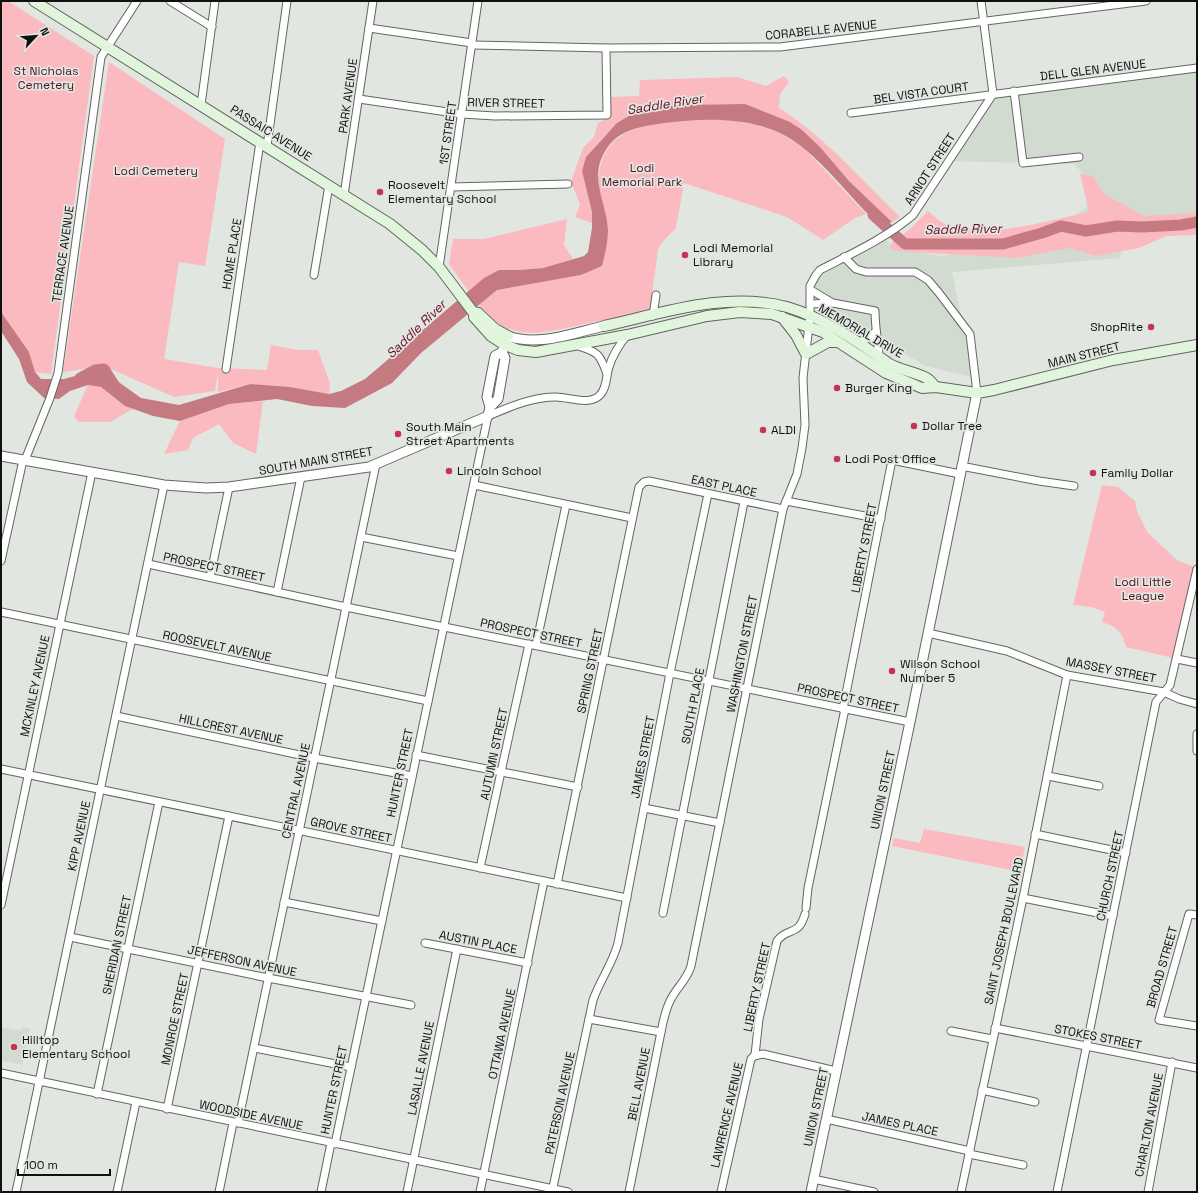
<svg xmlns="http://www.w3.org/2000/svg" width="1198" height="1193" font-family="'Space Grotesk',sans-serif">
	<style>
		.built { fill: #d1dbcf }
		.green { fill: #fababf }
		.water { fill: #c57980 }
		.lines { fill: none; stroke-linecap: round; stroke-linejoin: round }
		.river { stroke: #c57980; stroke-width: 11 }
		.minor-casing { stroke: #626661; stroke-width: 9 }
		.tertiary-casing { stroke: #626661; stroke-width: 11 }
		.secondary-casing { stroke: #626661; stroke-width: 12 }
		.minor { stroke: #fff; stroke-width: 7 }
		.tertiary { stroke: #fff; stroke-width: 9 }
		.secondary { stroke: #e1f5dd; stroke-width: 10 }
		.poi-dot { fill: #c53552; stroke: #e1e6e0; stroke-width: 1.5 }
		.labels { text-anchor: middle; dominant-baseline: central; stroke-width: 3.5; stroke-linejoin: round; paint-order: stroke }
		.street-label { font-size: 12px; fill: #0f110f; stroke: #e1e6e0 }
		.park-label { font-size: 12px; fill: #55101e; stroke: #e1e6e0 }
		.poi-label { font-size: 12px; fill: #0f110f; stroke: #e1e6e0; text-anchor: start }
		.water-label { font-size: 13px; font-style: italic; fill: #6a0c24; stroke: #e1e6e0 }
	</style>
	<rect width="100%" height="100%" fill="#e1e6e0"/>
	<g class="built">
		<polygon points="1197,67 1197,231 1131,235 1119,258 952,272 967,343 977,378 926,366 814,303 817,277 883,238 895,247 939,256 1035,245 1100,197 1075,164 950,161 995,93"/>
		<polygon points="2,1027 21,1031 22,1027 30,1029 22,1065 1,1060"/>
	</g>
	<g class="green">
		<polygon points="1,1 8,1 94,56 51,374 35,372 29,352 1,312"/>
		<polygon points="109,62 225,139 205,266 179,262 164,359 218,368 267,370 271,345 297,350 318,350 330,383 329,394 290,387 250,384 218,392 218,372 215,391 174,397 104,366 63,372"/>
		<path d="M784 76 789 82 780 94 779 108C825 137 862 180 900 217L892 222 849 181 820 147 802 130 790 122 745 104 677 105 662 109 606 134 586 157 582 171 592 212V223L575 217 580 205 571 181 583 148 594 137 598 123 609 117V97L639 96 640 80 737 77 766 86Z"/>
		<path d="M727 119 757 125 776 131 801 145 866 214 855 218 823 240 787 217 684 183 676 228 663 241 658 249 650 310C629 315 607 320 585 324 544 333 508 344 479 305L497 290 581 275 602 266C604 254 608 241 608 229 608 216 600 203 599 190 594 113 673 122 727 119Z"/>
		<path d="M1080 174 1093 176 1104 194 1144 216 1197 213V235L1166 236 1139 248 1096 256 1070 248 1016 258 898 251 890 248 892 242 909 230 928 211C933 215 939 221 945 224 981 241 1051 220 1089 212Z"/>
		<polygon points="567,219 564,245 573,259 543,268 519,270 499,270 484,278 469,292 449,264 453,239 484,239"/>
		<polygon points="88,385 101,387 125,406 133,409 110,422 79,422 74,416"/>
		<polygon points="263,401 256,454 233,443 219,424 193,438 188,450 164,454 180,421 229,404"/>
		<path d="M1102 485 1118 487 1135 501 1137 511 1147 532 1177 560 1194 567 1173 658 1126 647C1122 632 1118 627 1102 622L1105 612 1091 607 1073 605Z"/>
		<polygon points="924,829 1025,847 1020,872 892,846 894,838 920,843"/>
	</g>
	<path class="water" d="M745 104 790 122 802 130 820 147 849 181 892 222 880 226C853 201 830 169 801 146 763 116 710 117 664 123 639 127 616 129 603 155 590 180 607 205 608 230 608 242 605 254 602 266L581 275 497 290 421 353 392 383 345 408 312 406 277 399 229 404 180 421 153 416 125 406 101 387 88 385 70 391 59 399 44 398 27 382 19 359 1 331V312L29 352 35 372 41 379H64L94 371 106 373 141 398 179 405 250 384 290 387 329 394 341 391 365 379 484 278 499 270H519L543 268 584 256 588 252 592 228V212L582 171 586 157 617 123 634 113 677 105Z"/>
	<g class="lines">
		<g class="river">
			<polyline points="873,215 905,244 1003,244 1042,233 1061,226 1086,231 1117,226 1142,227 1181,225 1197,222"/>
			<polyline points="80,378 95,370 104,369 116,388"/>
		</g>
		<defs>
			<g id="minor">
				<polyline points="170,1 212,27"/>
				<polyline points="369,28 472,43"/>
				<polyline points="472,45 606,48 780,47 1146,1"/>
				<polyline points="1014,91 1023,163 1079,157"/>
				<polyline points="359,99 461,114 495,116 607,115 606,48"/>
				<polyline points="201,105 215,1"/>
				<polyline points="851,113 1197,68"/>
				<polyline points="267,146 287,1"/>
				<polyline points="451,187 568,184"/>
				<polyline points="344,195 373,1"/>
				<polyline points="844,257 856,269 866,272 915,272 928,280 939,293 970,334 977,393"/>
				<polyline points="439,267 478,1"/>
				<polyline points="314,275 329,185"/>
				<polyline points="811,290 831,302"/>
				<path d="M810 304 833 303 875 311C875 327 878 340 879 356"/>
				<polyline points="653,316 656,295"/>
				<polyline points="858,342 870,338 875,332"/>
				<path d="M578 346C598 352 600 354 607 374"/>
				<polyline points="226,369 260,142"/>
				<polyline points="25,460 50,398 58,373 101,57 137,1"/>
				<polyline points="961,466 1039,481 1074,486"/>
				<polyline points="474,485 632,518"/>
				<polyline points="786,501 881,519"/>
				<polyline points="361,537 458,556"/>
				<polyline points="1,561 23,460"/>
				<polyline points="148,564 346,607 910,722"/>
				<polyline points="210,577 229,487"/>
				<polyline points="277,592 301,477"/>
				<polyline points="1,612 428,701"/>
				<polyline points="928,633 1007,651 1067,675 1164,692 1179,699 1197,704"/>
				<polyline points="536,645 566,505"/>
				<polyline points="1177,659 1197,663"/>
				<polyline points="843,709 892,460 960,474"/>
				<polyline points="116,716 314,758 412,776"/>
				<polyline points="1197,734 1197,751"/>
				<polyline points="416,755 578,787"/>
				<polyline points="1,769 627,898"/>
				<polyline points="1048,776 1099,786"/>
				<polyline points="644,808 720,823"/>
				<polyline points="1035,834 1126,853"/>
				<polyline points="480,868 529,644"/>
				<polyline points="557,884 639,487 644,482 649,481 783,509"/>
				<polyline points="1023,898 1113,916"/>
				<polyline points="284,902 382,921"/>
				<polyline points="1,905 92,472"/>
				<polyline points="806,908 808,888 845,709"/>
				<polyline points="663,913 744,502"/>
				<polyline points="1197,915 1189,914 1159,1020 1197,1026"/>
				<polyline points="70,937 268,978 411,1005"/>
				<polyline points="425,943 528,963"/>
				<polyline points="589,1019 661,1032"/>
				<polyline points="995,1028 1197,1068"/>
				<polyline points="951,1031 992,1039"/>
				<polyline points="254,1048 351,1067"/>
				<path d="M755 1055 759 1019 777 941C788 926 798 938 805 914"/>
				<polyline points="1,1073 568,1192"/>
				<polyline points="982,1090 1035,1102"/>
				<polyline points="97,1094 159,802"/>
				<polyline points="167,1109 229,816"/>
				<polyline points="826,1119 970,1151"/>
				<polyline points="238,1123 376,464"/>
				<path d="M335 1144 488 416C510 407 531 397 556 397 569 397 590 406 600 395 607 388 606 376 609 367 613 354 619 345 627 335"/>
				<polyline points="969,1154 1023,1165"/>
				<polyline points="813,1179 874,1192"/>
				<polyline points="16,1192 164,485"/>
				<polyline points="117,1192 136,1102"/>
				<polyline points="219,1192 233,1123"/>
				<polyline points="321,1192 331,1143"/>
				<polyline points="407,1192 457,949"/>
				<polyline points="480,1192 544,881"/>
				<path d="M552 1192 593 1000C600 980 613 963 618 943L670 673 708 494"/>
				<path d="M629 1192 661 1032C663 1022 665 1011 670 1001 676 988 687 980 691 966L783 509 797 474 802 448 805 425 803 378 810 316V286L816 275 820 270C851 254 886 238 913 215L993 94 981 1"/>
				<polyline points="721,1192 751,1059 754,1056 763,1054 836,1071"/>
				<polyline points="961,1192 1023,898 1067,675"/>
				<polyline points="1057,1192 1156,702 1170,685 1197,569"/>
				<polyline points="1148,1192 1172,1062"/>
			</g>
			<g id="tertiary">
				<path d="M490 407 487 397 495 356 502 352 508 336C538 347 573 333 604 326"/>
				<polyline points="1,456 164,485 206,488 229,487 369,467 488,416 490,407 498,399 505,358 502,352"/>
				<polyline points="811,1192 910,722 977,393"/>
			</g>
			<g id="secondary">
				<polyline points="34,1 390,224 422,250 439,267 473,312 478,313 495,329 508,336"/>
				<polyline points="474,317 491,336 505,345 518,350 536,352 627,335 707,316 740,312 772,314 823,332 886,373 922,388 936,387 977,393 994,390 1113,360 1197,345"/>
				<polyline points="782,317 796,335 806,354 828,342 838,342"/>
				<path d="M604 326C663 313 726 291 787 307 824 318 857 341 888 363 901 371 917 372 928 379 931 381 933 385 936 387"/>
			</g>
		</defs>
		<use href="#minor" class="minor-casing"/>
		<use href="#tertiary" class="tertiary-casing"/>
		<use href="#secondary" class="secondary-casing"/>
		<use href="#minor" class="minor"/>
		<use href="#tertiary" class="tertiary"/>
		<use href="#secondary" class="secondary"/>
	</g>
	<g class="poi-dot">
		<circle cx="380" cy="192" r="4"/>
		<circle cx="685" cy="255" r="4"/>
		<circle cx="1151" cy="327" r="4"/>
		<circle cx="837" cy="388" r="4"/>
		<circle cx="914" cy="426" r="4"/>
		<circle cx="763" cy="430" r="4"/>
		<circle cx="398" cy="434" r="4"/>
		<circle cx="837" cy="459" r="4"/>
		<circle cx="449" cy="471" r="4"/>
		<circle cx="1093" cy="473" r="4"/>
		<circle cx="892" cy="671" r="4"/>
		<circle cx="14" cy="1047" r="4"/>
	</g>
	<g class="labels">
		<g class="street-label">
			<text transform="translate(821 30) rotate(-6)">CORABELLE AVENUE</text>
			<text transform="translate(1093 70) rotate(-7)">DELL GLEN AVENUE</text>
			<text transform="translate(921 93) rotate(-8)">BEL VISTA COURT</text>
			<text transform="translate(348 96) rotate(-82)">PARK AVENUE</text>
			<text transform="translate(506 103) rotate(1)">RIVER STREET</text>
			<text transform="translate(271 133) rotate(32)">PASSAIC AVENUE</text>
			<text transform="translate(448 133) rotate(-82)">1ST STREET</text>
			<text transform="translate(930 169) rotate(-57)">ARNOT STREET</text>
			<text transform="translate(63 254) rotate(-82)">TERRACE AVENUE</text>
			<text transform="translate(232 254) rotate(-81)">HOME PLACE</text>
			<text transform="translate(861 331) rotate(30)">MEMORIAL DRIVE</text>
			<text transform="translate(1084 355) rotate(-14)">MAIN STREET</text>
			<text transform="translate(316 461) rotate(-10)">SOUTH MAIN STREET</text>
			<text transform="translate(724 486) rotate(12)">EAST PLACE</text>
			<text transform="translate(864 548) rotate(-79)">LIBERTY STREET</text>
			<text transform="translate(214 567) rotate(12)">PROSPECT STREET</text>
			<text transform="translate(531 633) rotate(12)">PROSPECT STREET</text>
			<text transform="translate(217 646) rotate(12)">ROOSEVELT AVENUE</text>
			<text transform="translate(742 654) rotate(-79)">WASHINGTON STREET</text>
			<text transform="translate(1111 670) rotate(11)">MASSEY STREET</text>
			<text transform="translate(590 671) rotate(-78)">SPRING STREET</text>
			<text transform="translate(35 686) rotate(-78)">MCKINLEY AVENUE</text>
			<text transform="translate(848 698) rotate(12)">PROSPECT STREET</text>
			<text transform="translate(693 706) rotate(-79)">SOUTH PLACE</text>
			<text transform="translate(231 729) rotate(12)">HILLCREST AVENUE</text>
			<text transform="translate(494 754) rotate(-78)">AUTUMN STREET</text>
			<text transform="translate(643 757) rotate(-79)">JAMES STREET</text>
			<text transform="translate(400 773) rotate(-78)">HUNTER STREET</text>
			<text transform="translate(883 790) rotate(-78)">UNION STREET</text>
			<text transform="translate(296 791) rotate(-78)">CENTRAL AVENUE</text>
			<text transform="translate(351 830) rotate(12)">GROVE STREET</text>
			<text transform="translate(79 836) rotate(-78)">KIPP AVENUE</text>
			<text transform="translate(1110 876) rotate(-78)">CHURCH STREET</text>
			<text transform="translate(1004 931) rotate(-78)">SAINT JOSEPH BOULEVARD</text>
			<text transform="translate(478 942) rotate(11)">AUSTIN PLACE</text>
			<text transform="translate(117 945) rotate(-78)">SHERIDAN STREET</text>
			<text transform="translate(242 961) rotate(12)">JEFFERSON AVENUE</text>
			<text transform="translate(1162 967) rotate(-74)">BROAD STREET</text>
			<text transform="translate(757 987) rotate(-78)">LIBERTY STREET</text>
			<text transform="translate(175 1019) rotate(-78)">MONROE STREET</text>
			<text transform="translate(502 1034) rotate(-78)">OTTAWA AVENUE</text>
			<text transform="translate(1098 1037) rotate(11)">STOKES STREET</text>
			<text transform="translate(421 1068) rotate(-79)">LASALLE AVENUE</text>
			<text transform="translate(639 1084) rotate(-79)">BELL AVENUE</text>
			<text transform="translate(334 1090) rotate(-78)">HUNTER STREET</text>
			<text transform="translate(560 1103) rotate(-78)">PATERSON AVENUE</text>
			<text transform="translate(816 1107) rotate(-78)">UNION STREET</text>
			<text transform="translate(251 1115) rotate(12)">WOODSIDE AVENUE</text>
			<text transform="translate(727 1115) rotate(-77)">LAWRENCE AVENUE</text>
			<text transform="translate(900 1124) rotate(12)">JAMES PLACE</text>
			<text transform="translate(1149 1125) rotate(-79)">CHARLTON AVENUE</text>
		</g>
		<g class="park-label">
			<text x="46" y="71">St Nicholas<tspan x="46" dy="14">Cemetery</tspan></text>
			<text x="642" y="168">Lodi<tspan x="642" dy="14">Memorial Park</tspan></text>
			<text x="156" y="171">Lodi Cemetery</text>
			<text x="1143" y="582">Lodi Little<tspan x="1143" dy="14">League</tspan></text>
		</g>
		<g class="poi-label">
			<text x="388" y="185">Roosevelt<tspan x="388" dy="14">Elementary School</tspan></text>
			<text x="693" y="248">Lodi Memorial<tspan x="693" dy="14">Library</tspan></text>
			<text x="1143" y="327" text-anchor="end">ShopRite</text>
			<text x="845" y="388">Burger King</text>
			<text x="922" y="426">Dollar Tree</text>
			<text x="406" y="427">South Main<tspan x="406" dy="14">Street Apartments</tspan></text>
			<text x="771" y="430">ALDI</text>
			<text x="845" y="459">Lodi Post Office</text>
			<text x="457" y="471">Lincoln School</text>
			<text x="1101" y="473">Family Dollar</text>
			<text x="900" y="664">Wilson School<tspan x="900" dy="14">Number 5</tspan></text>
			<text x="22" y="1040">Hilltop<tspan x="22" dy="14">Elementary School</tspan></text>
		</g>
		<g class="water-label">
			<text transform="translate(665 104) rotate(-9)">Saddle River</text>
			<text transform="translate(963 229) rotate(-1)">Saddle River</text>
			<text transform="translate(416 329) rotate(-44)">Saddle River</text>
		</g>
	</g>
	<rect width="1198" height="1193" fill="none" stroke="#0f110f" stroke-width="4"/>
	<g transform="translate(36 36) rotate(64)" stroke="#e1e6e0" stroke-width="3" paint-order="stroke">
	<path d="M0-3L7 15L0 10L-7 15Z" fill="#0f110f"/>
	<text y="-6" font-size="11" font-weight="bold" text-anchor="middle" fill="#0f110f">N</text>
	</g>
	<path d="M18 1169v6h92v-6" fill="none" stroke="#0f110f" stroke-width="2"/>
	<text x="24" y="1169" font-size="12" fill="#0f110f" stroke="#e1e6e0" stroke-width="3" paint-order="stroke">100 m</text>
</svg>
